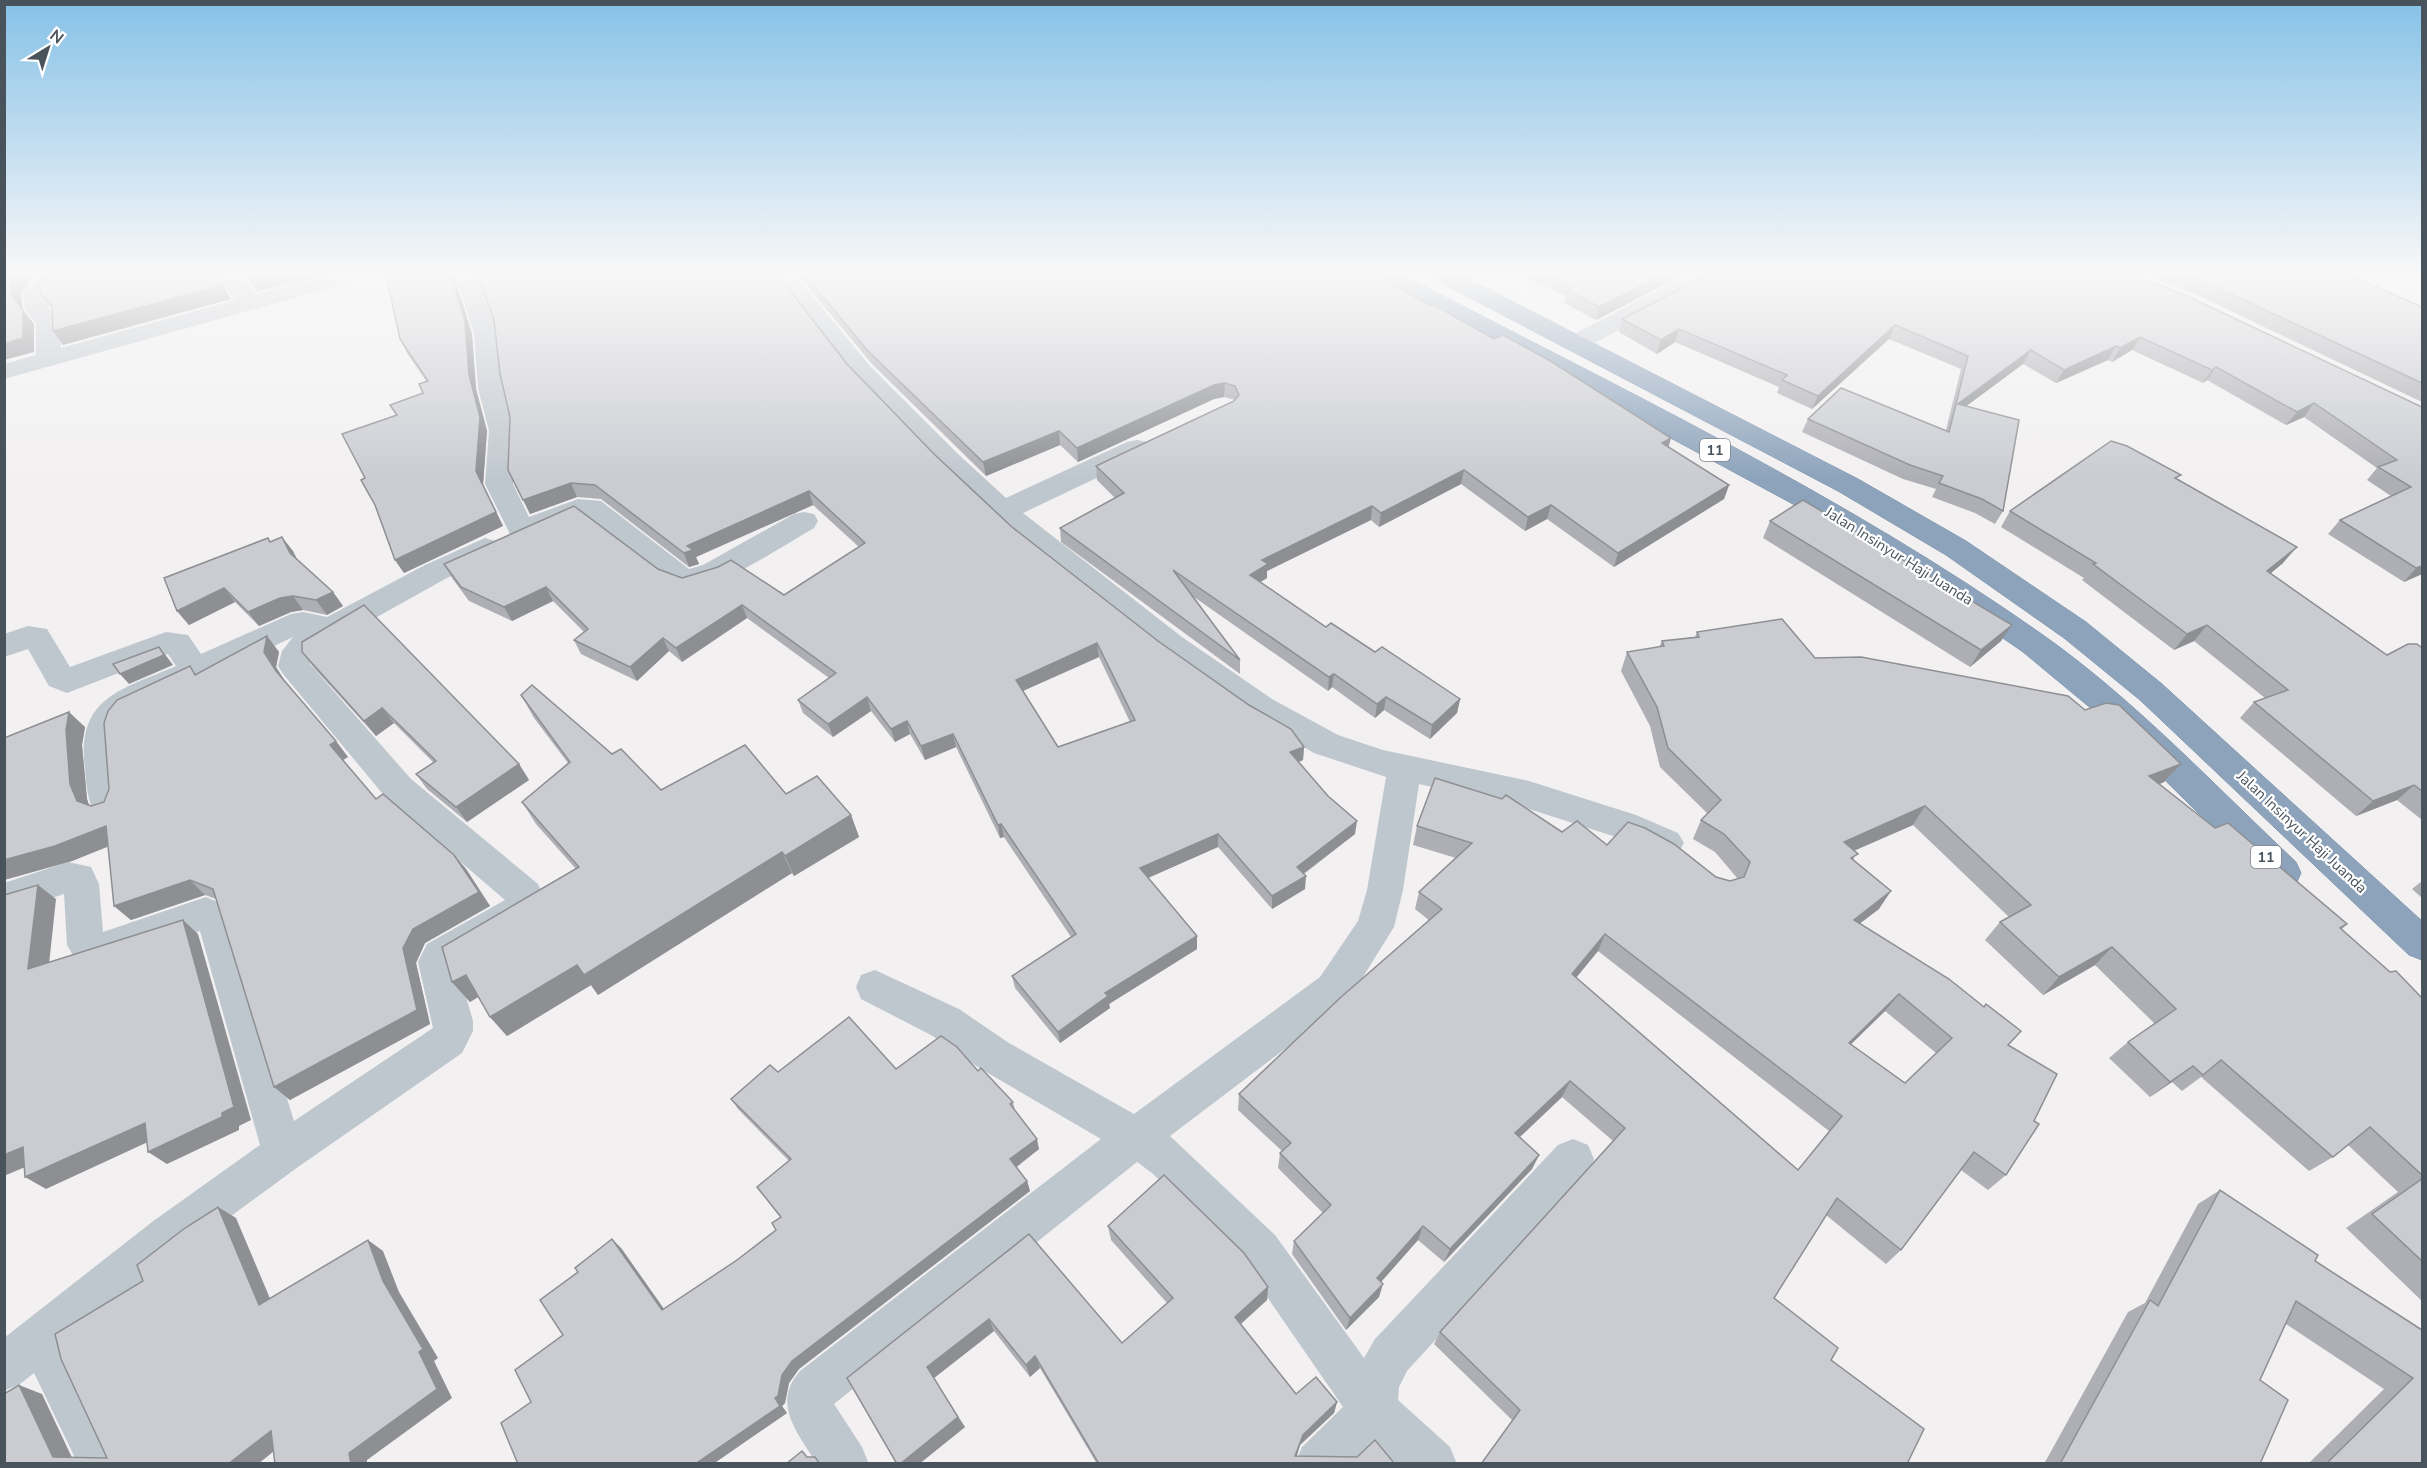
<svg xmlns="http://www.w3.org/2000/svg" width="2427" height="1468" font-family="'Nunito Sans',sans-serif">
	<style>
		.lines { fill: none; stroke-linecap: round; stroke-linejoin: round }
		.highway-casing { stroke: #778ea6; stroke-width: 1 }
		.street { fill: #bfc7ce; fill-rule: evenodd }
		.highway { fill: #8ca3bb; fill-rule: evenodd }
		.wall { fill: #aeafb5; fill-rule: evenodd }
		.shaded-wall { fill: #8d8f93 }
		.building { fill: #caccd2; stroke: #8d8f93; stroke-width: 1.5; fill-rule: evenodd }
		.labels { text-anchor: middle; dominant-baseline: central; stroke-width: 4.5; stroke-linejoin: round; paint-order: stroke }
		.shield { fill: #fff; stroke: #80878d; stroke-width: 1.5 }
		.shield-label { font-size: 14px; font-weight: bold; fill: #49535c }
		.street-label { font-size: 15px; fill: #49535c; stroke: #fff }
	</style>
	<rect width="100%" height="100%" fill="#f2f0f0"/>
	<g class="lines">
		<defs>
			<g id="highway">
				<path d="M1374 275H1403C1619 388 1843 494 2043 635 2135 700 2214 785 2296 862L2301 873 2296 884 2283 888 2270 884 2099 715 2023 652 1908 572 1804 510 1378 280Z"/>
				<polygon points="1432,275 1461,275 1858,479 1966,541 2086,622 2162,684 2422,921 2422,960 2409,955 2140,700 2064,638 1946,555 1838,491 1436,280"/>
			</g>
		</defs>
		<use href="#highway" class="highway-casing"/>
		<g class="street">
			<polygon points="29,275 51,275 59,285 47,299 49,309 60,321 61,348 235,300 217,275 240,275 256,294 327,275 363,275 359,280 4,379 4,364 36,355 36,323 25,309 23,294 34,283"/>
			<path d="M456 275H478L498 334 504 388 515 431 513 484 529 517 578 499 601 501 689 569 703 565 794 514 804 512 814 514 818 521 814 528C788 543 713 592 686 590 663 588 605 533 584 517 560 521 537 545 512 538L485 484 489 431 478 388 474 334Z"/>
			<path d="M772 275H795L870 366 958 454 1006 498 1127 442 1137 440 1147 442 1151 448 1147 454 1023 513 1182 637 1272 699 1338 735 1383 750 1529 781 1636 815 1678 833 1684 843 1678 853 1666 857 1616 837 1526 808 1419 784 1403 890 1394 927 1348 1001 1170 1136 1275 1235 1364 1358 1375 1339 1558 1145 1573 1139 1588 1145 1594 1159 1588 1173 1407 1371 1399 1387 1398 1400 1450 1447 1457 1464H1397L1374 1443 1353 1464H1295L1302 1447 1343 1407 1245 1265 1152 1173 1137 1162 834 1404 862 1447 869 1464H817C798 1433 771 1404 800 1371L1101 1139 981 1069 931 1035 861 999 856 987 861 975 875 970 959 1009 1009 1043 1134 1114 1320 977 1358 921 1367 890 1386 777 1314 753 1250 717 1160 653 1016 539 938 466 852 376Z"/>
			<polygon points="1687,275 1716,275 1712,280 1585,348 1576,350 1567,348 1564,343 1567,338"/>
			<path d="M485 538 495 541 500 548 495 555 445 579 318 650 312 656 310 664 411 779 538 884 545 900 537 918 457 966 473 1021V1031L462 1053 298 1167 182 1252 69 1345 128 1464H78L34 1373 20 1384 4 1391V1338L152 1222 260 1145 200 931 94 967 77 962 67 945 64 894 4 914V883L68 862 91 867 99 884 103 932 206 897 227 906 294 1121 433 1028 418 962 427 944 505 900 387 799 283 674 278 666 282 651 293 637 130 714C98 744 135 784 119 815L107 819 95 815C88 801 86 785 85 769 76 697 121 690 176 666L168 654 67 693 49 686 28 649 4 657V634L28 626 47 629 70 667 166 632 188 635 201 654 291 614 303 612 327 617 425 565Z"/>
		</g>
		<use href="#highway" class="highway"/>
	</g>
	<g class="wall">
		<polygon points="243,275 328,275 257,291"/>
		<polygon points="798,275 1376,275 1431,306 1494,339 1671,438 1668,447 1729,485 1724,499 1614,567 1547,519 1525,531 1461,484 1379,527 1371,520 1267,571 1267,578 1260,582 1326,627 1375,652 1460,699 1457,713 1430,739 1384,710 1375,718 1332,687 1328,691 1194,597 1240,660 1240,674 1061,542 1060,528 1115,498 1097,480 1096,466 1234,401 1235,400 1224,397 1214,399 1078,462 1060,445 986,476 872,364"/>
		<polygon points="1516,275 1683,275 1596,320 1564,303 1566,296"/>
		<polygon points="2134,275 2422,407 2422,574 2404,582 2328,534 2340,520 2391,496 2367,480 2377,468 2304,417 2286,425 2207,380 2203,383 2132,350 2112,362 2108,360 2056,383 2023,364 1966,406 2003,511 1995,524 1975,513 1932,497 1936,489 1903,479 1802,432 1808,419 1946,430 1961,369 1889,339 1812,409 1777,393 1779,387 1675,342 1657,354 1619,332 1622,319"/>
		<polygon points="2146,275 2355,275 2352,277 2422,307 2422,402 2195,294"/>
		<polygon points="454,276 472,334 476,389 487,431 483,485 503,526 404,573 395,560 365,478 396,415 390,405 423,393 427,382 407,353 400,339"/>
		<path d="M494 320 847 364 934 454 1012 527 1158 641 1304 747 1303 760 1298 762 1355 834 1304 874 1305 889 1272 909 1218 847 1148 878 1197 936V949L1109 1004 1110 1008 1060 1043 1015 988 1012 976 1071 937 1004 837 1000 838 956 747 925 760 910 734 895 742 871 711 833 737 803 713 798 700 829 678 747 618 682 662 669 651 637 681 581 654 574 640 584 632 553 601 512 621 469 601 452 578 444 564 658 569 682 578 784 595 859 547 813 505 696 557 699 564 689 567 601 499 577 497 530 514 510 417ZM1099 657 1130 722 1058 747 1023 691Z"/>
		<polygon points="2177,479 2283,563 2271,573 2387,655 2422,648 2422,820 2397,800 2356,816 2240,718 2254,702 2265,698 2194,641 2174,650 2082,580 2084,578 2001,527 2010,511"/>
		<polygon points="1770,521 2001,641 1970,667 1763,538"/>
		<polygon points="271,541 293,551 296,559 333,592 343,606 327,615 303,610 291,612 259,626 235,602 189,625 177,611"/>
		<path d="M1697 632 1815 658 2085 710 2181 764 2164 782 2160 784 2215 828 2347 924 2342 929 2390 972 2422 998V1301L2346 1228 2398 1192 2348 1145 2333 1157 2309 1171 2201 1077 2182 1091 2172 1082 2150 1097 2109 1058 2128 1042 2155 1024 2095 965 2043 995 1985 940 2000 922 2009 917 1913 825 1854 851V860L1879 909 1860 923 2008 1045 2006 1175 1988 1190 1961 1170 1901 1250 1886 1264 1826 1215 1774 1298 1831 1360 1512 1420 1434 1344 1440 1332 1613 1141 1562 1097 1520 1137 1539 1155 1532 1169 1444 1262 1418 1240 1381 1282 1379 1297 1346 1330 1292 1254 1294 1241 1323 1213 1278 1168 1280 1153 1282 1151 1238 1110 1239 1094 1430 921 1415 909 1419 892 1456 858 1413 845 1417 826 1562 832 1730 881 1738 879 1715 852 1693 839 1701 820 1708 814 1660 767 1650 726 1621 671 1627 652 1659 647 1662 641 1695 637ZM1598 951 1829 1131 1798 1170 1576 978ZM1885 1011 1936 1053 1905 1083 1851 1044Z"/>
		<polygon points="267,636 279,652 276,667 286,683 348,757 343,760 376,799 454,855 466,869 490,906 425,943 416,963 430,1024 290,1100 274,1087 216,899 205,895 131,920 114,906 108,846 72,861 4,880 85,727 82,745 87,799 89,805 91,806 104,802 190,666 196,674"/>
		<polygon points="302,652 519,764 529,780 467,822 427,789 416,774 434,763 394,723 376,736 314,668"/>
		<polygon points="521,695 612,754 661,790 786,794 851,815 859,837 794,876 792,873 598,995 591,985 507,1036 490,1017 478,997 470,1002 452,982 576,869 536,824 522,802 568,763 534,718"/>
		<polygon points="2422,881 2422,898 2412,889"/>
		<polygon points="896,1069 978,1071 1013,1102 1015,1110 1039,1149 1017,1167 1027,1181 1030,1191 799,1369 789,1383 785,1403 782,1406 787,1413 713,1464 518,1464 531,1402 563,1335 578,1272 621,1248 664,1309 737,1260 776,1230 780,1217 757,1187 789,1161 738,1109 731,1099 778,1072"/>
		<polygon points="2220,1190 2315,1261 2422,1330 2422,1464 2308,1464 2384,1389 2286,1324 2260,1380 2260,1464 2044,1464 2128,1312 2145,1303 2198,1204"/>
		<polygon points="1108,1226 1268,1287 1267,1300 1241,1324 1296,1394 1337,1402 1334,1413 1300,1445 1297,1456 1395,1464 1097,1464 1040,1368 1030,1377 994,1331 934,1378 965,1427 919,1464 897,1464 847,1378 1029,1234 1122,1343 1167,1303 1111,1240"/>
	</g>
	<g class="shaded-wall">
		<polygon points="16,275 28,275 27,276 31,283 21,294 23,310 34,324 34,352 4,360 4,344 13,297 10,281"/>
		<polygon points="263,275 328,275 257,291 249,278"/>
		<polygon points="451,275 455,275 454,276 472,334 476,389 487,431 483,485 503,526 404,573 395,560 476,471 469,375"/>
		<polygon points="1662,275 1683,275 1596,320 1599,307"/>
		<polygon points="223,285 231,299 63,345 53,331"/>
		<polygon points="1895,325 1889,339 1812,409 1818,396"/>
		<polygon points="1679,329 1675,342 1657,354 1661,340"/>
		<polygon points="2140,337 2132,350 2112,362 2120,348"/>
		<polygon points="2116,346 2108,360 2056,383 2064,370"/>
		<polygon points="2031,350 2023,364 1953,416 1958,404"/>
		<polygon points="2216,367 2207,380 2203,383 2212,370"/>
		<polygon points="1225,383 1224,397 1214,399 1078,462 1077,448 1214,385"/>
		<polygon points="2314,403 2304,417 2286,425 2297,412"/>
		<polygon points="1059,431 1060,445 986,476 983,462"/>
		<polygon points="1671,438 1667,452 1662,443"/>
		<polygon points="1464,470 1461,484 1379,527 1381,513"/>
		<polygon points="571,483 577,497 530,514 523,500"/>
		<polygon points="1729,485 1724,499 1614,567 1618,553"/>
		<polygon points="809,491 813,505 696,557 699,564 689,567 684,553 687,546"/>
		<polygon points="1551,505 1547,519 1525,531 1528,517"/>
		<polygon points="1372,506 1371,520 1267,571 1267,578 1249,589 1250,575 1262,560"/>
		<polygon points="282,537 293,551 301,567 290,553"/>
		<polygon points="2297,547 2283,563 2254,587 2267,571"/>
		<polygon points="2422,566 2422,574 2404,582 2416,568"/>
		<polygon points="546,587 553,601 512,621 504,607"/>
		<polygon points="224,588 235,602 189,625 177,611"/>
		<polygon points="333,592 343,606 327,615 316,600"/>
		<polygon points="293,596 303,610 291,612 259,626 248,612 280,598"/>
		<polygon points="742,605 747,618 682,662 676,648"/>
		<polygon points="2012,625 2001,641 1970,667 1981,650"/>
		<polygon points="2207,625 2194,641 2174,650 2187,634"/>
		<polygon points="267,636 279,652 276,667 288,686 276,671 264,652"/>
		<polygon points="663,638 669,651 637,681 630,667"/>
		<polygon points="1097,643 1099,657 1018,693 1016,680"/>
		<polygon points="159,647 167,657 173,665 129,684 120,674"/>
		<polygon points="1334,674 1332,687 1328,691 1329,677"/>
		<polygon points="867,697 871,711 833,737 828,724"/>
		<polygon points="1386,697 1384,710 1375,718 1377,704"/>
		<polygon points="1460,699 1457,713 1430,739 1432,725"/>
		<polygon points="382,708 394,723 376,736 364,721"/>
		<polygon points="69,712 85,727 82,745 87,799 93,816 77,801 70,784 66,730"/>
		<polygon points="907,721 910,734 895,742 891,729"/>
		<polygon points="953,734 956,747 925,760 921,746"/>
		<polygon points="336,741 348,757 343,760 330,745"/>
		<polygon points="1304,747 1303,760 1289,766 1290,752"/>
		<polygon points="519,764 529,780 467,822 456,807"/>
		<polygon points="2181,764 2164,782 2132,795 2149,776"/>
		<polygon points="2414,785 2397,800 2356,816 2373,801"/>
		<polygon points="1925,806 1913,825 1832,860 1844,842"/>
		<polygon points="851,815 859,837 794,876 785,856"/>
		<polygon points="1357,821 1355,834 1296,879 1297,867"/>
		<polygon points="1001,824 1004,837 1000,838 998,825"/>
		<polygon points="106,826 122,841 72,861 4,880 4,860"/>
		<polygon points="1218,834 1218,847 1141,881 1140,868"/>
		<polygon points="782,852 792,873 598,995 591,985 507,1036 490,1017 577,965"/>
		<polygon points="454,855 466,869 490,906 425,943 416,963 430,1024 290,1100 274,1087 403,948 413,929"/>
		<polygon points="1306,876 1305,889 1272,909 1272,896"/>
		<polygon points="190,880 205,895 131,920 114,906"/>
		<polygon points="38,885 56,899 47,983 28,969"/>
		<polygon points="1891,891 1879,909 1842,937 1854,920"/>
		<polygon points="183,920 198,934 251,1120 239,1126 239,1130 167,1164 148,1152"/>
		<polygon points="1605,934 1598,951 1565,991 1572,974"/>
		<polygon points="1197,936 1197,949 1109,1004 1110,1008 1060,1043 1058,1032 1105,993"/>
		<polygon points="2112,947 2095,965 2043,995 2059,977"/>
		<polygon points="466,975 483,994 470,1002 452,982"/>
		<polygon points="1899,994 1885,1011 1836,1059 1849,1043"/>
		<polygon points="2193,1066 2172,1082 2150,1097 2170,1082"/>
		<polygon points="1570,1081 1562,1097 1508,1148 1515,1133"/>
		<polygon points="145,1123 163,1135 46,1189 25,1177"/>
		<polygon points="1037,1139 1039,1149 1013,1169 1010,1159"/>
		<polygon points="23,1147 44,1159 4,1176 4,1155"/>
		<polygon points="1539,1155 1532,1169 1444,1262 1450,1249"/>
		<polygon points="1027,1181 1030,1191 799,1369 789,1383 785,1403 782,1406 787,1413 713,1464 695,1464 782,1375 792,1361"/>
		<polygon points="218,1207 236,1218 277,1315 259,1305"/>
		<polygon points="1423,1226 1418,1240 1373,1291 1377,1278"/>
		<polygon points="612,1239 621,1248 671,1319 662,1310"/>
		<polygon points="368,1240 383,1251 399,1292 438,1358 434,1361 452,1398 367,1460 367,1464 351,1464 349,1453 383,1281"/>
		<polygon points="1383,1284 1379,1297 1346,1330 1350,1318"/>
		<polygon points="1268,1287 1267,1300 1235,1329 1235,1317"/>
		<polygon points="989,1319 994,1331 934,1378 927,1367"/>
		<polygon points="1035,1356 1040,1368 1030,1377 1026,1365"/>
		<polygon points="19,1385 42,1394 75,1464 53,1457"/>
		<polygon points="1337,1402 1334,1413 1300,1445 1294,1464 1295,1456 1303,1435"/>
		<polygon points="958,1417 965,1427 919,1464 900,1464"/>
		<polygon points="271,1431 289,1439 258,1464 228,1464"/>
	</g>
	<g class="building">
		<polygon points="4,275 16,275 10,281 13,297 23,310 23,338 4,344"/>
		<polygon points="48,275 215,275 223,285 53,331 52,307 41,294 39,286"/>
		<polygon points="246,275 263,275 249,278"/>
		<polygon points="386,275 451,275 465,321 469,375 480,417 476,471 496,512 395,560 375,505 361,480 365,478 342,434 397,415 390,405 423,393 419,384 428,381 400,339"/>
		<path d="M478 275H778L847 364 934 454 1012 527 1158 641 1249 705 1291 729 1304 747 1290 752 1328 796 1357 821 1297 867 1306 876 1272 896 1218 834 1140 868 1197 936 1105 993 1108 996 1058 1032 1012 976 1076 934 1001 824 998 825 953 734 921 746 907 721 891 729 867 697 828 724 798 700 836 673 742 605 676 648 663 638 630 667 574 640 588 629 546 587 504 607 461 587 444 564 574 506 658 569 682 578 718 567 731 560 784 595 865 543 809 491 687 546 693 550 684 553 595 485 571 483 523 500 508 470 510 417 500 374 494 320ZM1097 643 1135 720 1058 747 1016 680Z"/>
		<polygon points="805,275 1376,275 1431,306 1434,305 1494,339 1503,335 1552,362 1671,438 1662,443 1729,485 1618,553 1551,505 1528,517 1464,470 1381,513 1372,506 1262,560 1268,564 1250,575 1326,627 1331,623 1375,652 1382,647 1460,699 1432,725 1386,697 1377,704 1334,674 1329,677 1173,570 1240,660 1060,528 1124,493 1096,466 1234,401 1239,395 1235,386 1225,383 1214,385 1077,448 1059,431 983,462 868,351"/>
		<polygon points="1549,275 1662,275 1599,307 1567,290 1575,286"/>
		<polygon points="1707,275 2134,275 2185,295 2422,407 2422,566 2416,568 2340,520 2411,487 2378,467 2397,460 2314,403 2297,412 2216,367 2212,370 2140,337 2120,348 2116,346 2064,370 2031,350 1958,404 2019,420 2003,511 1982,499 1939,483 1943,476 1910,465 1808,419 1841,388 1949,432 1968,356 1895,325 1818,396 1782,380 1787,375 1679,329 1661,340 1622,319"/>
		<polygon points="2187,275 2350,275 2349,275 2422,307 2422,383 2203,281"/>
		<polygon points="2111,441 2127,446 2181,475 2175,478 2297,547 2267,571 2387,655 2408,644 2417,644 2422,648 2422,791 2414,785 2373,801 2254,702 2288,690 2207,625 2187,634 2093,564 2096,563 2010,511"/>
		<polygon points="1803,500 2012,625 1981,650 1770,521"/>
		<polygon points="282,537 290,553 333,592 316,600 293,596 280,598 248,612 224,588 177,611 164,578 268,538 270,542"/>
		<polygon points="364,605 519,764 456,807 416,774 436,761 382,708 364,721 302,652 302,642"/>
		<path d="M1782 619 1815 658 1861 657 2068 696 2085 710 2106 703 2119 705 2181 764 2149 776 2215 828 2228 823 2347 924 2340 928 2390 972 2396 971 2422 998V1175L2370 1127 2333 1157 2221 1060 2203 1075 2193 1066 2170 1082 2128 1042 2176 1009 2112 947 2059 977 2000 922 2031 905 1925 806 1844 842 1858 854 1851 858 1891 891 1854 920 1949 979 1984 1007 1986 1004 2021 1031 2008 1045 2057 1074 2034 1121 2039 1124 2006 1175 1974 1152 1901 1250 1837 1198 1774 1298 1838 1348 1831 1360 1924 1429 1907 1464H1481L1520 1410 1440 1332 1625 1128 1570 1081 1515 1133 1539 1155 1450 1249 1423 1226 1377 1278 1383 1284 1350 1318 1294 1241 1331 1205 1280 1153 1291 1143 1239 1094 1340 998 1442 909 1419 892 1472 843 1417 826 1435 778 1502 799 1506 795 1562 832 1577 821 1607 845 1628 822 1645 828 1674 844 1716 877 1730 881 1744 877 1750 862 1724 834 1701 820 1721 800 1668 748 1657 707 1627 652 1664 646 1662 641 1699 637 1697 632ZM1605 934 1842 1116 1798 1170 1572 974ZM1899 994 1952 1038 1905 1083 1849 1043Z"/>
		<polygon points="267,636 264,652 276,671 336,741 330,745 376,799 383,794 454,855 479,892 413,929 403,948 417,1010 274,1087 213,889 190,880 114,906 106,826 55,846 4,860 4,738 69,712 66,730 70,784 77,801 91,806 104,802 109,789 104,723 108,711 117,700 190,666 195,675"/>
		<polygon points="159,647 164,655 120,674 113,664"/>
		<polygon points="532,685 612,754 621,749 661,790 745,745 786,794 817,776 851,815 785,856 782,852 584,975 577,965 490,1017 466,975 452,982 442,947 579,867 522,802 570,762 521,695"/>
		<polygon points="38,885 28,969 183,920 234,1107 222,1113 222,1117 148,1152 145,1123 25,1177 23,1147 4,1155 4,895"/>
		<polygon points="849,1017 896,1069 941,1036 957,1047 978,1071 981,1068 1013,1102 1010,1104 1037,1139 1010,1159 1027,1181 792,1361 782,1375 778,1396 775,1398 780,1406 695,1464 518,1464 501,1423 531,1402 515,1370 563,1335 540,1300 578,1272 575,1268 612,1239 662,1310 737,1260 776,1230 772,1223 781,1217 757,1187 791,1159 731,1099 770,1065 778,1072"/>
		<polygon points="1164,1175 1244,1253 1268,1287 1235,1317 1296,1394 1316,1377 1337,1402 1303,1435 1295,1456 1357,1457 1375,1440 1395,1464 1099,1464 1035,1356 1026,1365 989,1319 927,1367 958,1417 900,1464 897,1464 847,1378 1029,1234 1122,1343 1173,1298 1108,1226"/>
		<polygon points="2422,1179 2422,1261 2372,1214"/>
		<polygon points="2220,1190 2318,1255 2315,1261 2422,1330 2422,1464 2326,1464 2413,1378 2296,1301 2260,1380 2288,1400 2260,1464 2060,1464 2150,1300 2158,1306"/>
		<polygon points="218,1207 259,1305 368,1240 383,1281 423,1349 419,1352 437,1389 349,1453 351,1464 275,1464 271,1431 228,1464 4,1464 4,1394 19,1385 53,1457 107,1458 61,1359 55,1334 143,1281 137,1265 185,1228"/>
		<polygon points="802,1451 807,1457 815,1457 820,1464 786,1464"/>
	</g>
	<linearGradient id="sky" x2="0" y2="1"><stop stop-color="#86c1e7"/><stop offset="0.57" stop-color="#f9f8f8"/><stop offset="1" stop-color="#f9f8f8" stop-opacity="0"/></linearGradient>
	<rect width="2427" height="480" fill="url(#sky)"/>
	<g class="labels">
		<g class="shield">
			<rect x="1700" y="439" width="30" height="22" rx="4.5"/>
			<rect x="2251" y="846" width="30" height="22" rx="4.5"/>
		</g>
		<g class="shield-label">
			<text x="1715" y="450">11</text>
			<text x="2266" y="857">11</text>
		</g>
		<g class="street-label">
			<text transform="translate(1899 556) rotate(32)">Jalan Insinyur Haji Juanda</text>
			<text transform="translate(2302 832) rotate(43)">Jalan Insinyur Haji Juanda</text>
		</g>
	</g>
	<rect width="2427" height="1468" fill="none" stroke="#49535c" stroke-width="12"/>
	<g transform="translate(48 48) rotate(38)" stroke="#ffffff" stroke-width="4.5" paint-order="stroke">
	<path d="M0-4.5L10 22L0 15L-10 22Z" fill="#49535c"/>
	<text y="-9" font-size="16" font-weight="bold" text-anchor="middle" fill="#49535c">N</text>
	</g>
</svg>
